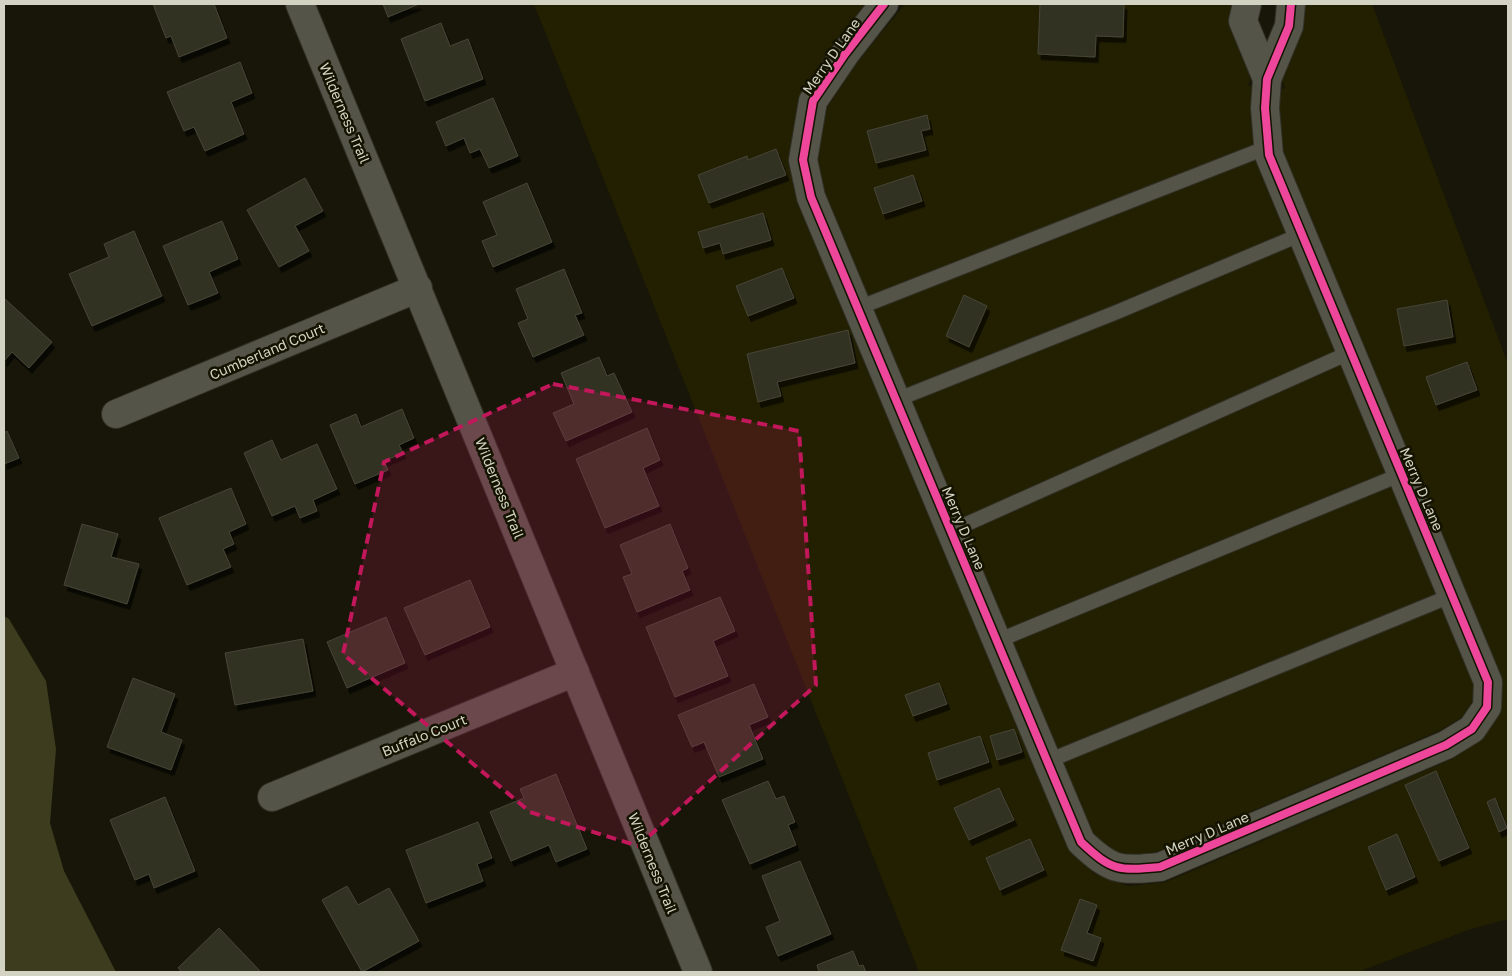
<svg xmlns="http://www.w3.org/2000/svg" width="1512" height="976" font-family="'Golos Text',sans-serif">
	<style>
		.built { fill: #222001 }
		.green { fill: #3d3c1e }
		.building { fill: #333221; stroke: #464538; filter: url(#shadow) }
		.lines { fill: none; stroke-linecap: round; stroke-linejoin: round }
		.service-casing { stroke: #313127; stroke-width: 16 }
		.minor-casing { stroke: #313127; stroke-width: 30 }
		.service { stroke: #545449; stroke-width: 14 }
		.minor { stroke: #545449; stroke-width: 28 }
		.cycleway-casing { stroke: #141300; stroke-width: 11 }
		.cycleway { stroke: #ed469a; stroke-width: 8 }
		.marked { fill: #c2185b; fill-opacity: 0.2; stroke: #c2185b; stroke-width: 4; stroke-dasharray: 10 6; stroke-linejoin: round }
		.labels { text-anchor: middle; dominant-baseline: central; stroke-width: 5; stroke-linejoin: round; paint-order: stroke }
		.street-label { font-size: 14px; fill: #d3d3c3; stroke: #141300 }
	</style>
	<defs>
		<filter id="shadow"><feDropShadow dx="3" dy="5.5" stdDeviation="0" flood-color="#0009"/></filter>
	</defs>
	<rect width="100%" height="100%" fill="#171608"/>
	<g class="built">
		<polygon points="534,4 865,4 834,43 800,96 789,156 799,202 1068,847 1094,874 1128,886 1166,882 1452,759 1482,739 1498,717 1501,709 1501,676 1283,152 1279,109 1280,90 1285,88 1282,80 1302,29 1306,4 1372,4 1508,364 1508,919 1468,930 1358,972 919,972"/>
		<polygon points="905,4 1232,4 1230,26 1251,78 1248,85 1252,87 1251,108 1256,160 1474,683 1473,700 1462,717 1439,731 1156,852 1126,855 1109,849 1092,833 825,193 817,161 827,108 856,64"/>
	</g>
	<polygon class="green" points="4,616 9,619 46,681 56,749 50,823 64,871 116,972 4,972"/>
	<g class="building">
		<polygon points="153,4 214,4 227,38 179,57 171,36 166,38"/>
		<polygon points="383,4 419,4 388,17"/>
		<polygon points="1040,4 1124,4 1123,37 1096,36 1095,57 1038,54"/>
		<polygon points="441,23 450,46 468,39 483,79 425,101 401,39"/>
		<polygon points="240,62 252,93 231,102 244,134 205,151 194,127 184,131 167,92"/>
		<polygon points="493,98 518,156 489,168 480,149 470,153 464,138 446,146 436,122"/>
		<polygon points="927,115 930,129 921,131 926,150 876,163 867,131"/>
		<polygon points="776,149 786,175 709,203 698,175 747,156 748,160"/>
		<polygon points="913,175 922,201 883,214 874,188"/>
		<polygon points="305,178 323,211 295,226 309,251 279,267 247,210"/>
		<polygon points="527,183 552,242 493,267 482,241 497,235 483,202"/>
		<polygon points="763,213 771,240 723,254 720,243 703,248 698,232"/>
		<polygon points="222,221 238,259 209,272 218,293 188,305 163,246"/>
		<polygon points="134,231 162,296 92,326 69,274 109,257 104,244"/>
		<polygon points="782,268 794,298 748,316 736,286"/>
		<polygon points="564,269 582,313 575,315 584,335 533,357 518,323 528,319 516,289"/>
		<polygon points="964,295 987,306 969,347 946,336"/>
		<polygon points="4,298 52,342 29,368 12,352 4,361"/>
		<polygon points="1447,300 1453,337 1404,346 1397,309"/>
		<polygon points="848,330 855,363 777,382 781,396 758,402 747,354"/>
		<polygon points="599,357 607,376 614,373 632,412 566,441 553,413 574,404 561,373"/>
		<polygon points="1467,362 1477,390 1436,405 1426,377"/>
		<polygon points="402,409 414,438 399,445 403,453 384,461 388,470 355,484 330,425 356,414 361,427"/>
		<polygon points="647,428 660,460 643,468 659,506 605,528 576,459"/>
		<polygon points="7,431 19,458 4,464 4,433"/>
		<polygon points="272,440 281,460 317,444 337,489 313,500 317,511 300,518 295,506 272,516 244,453"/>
		<polygon points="231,488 246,524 229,532 234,544 223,549 231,567 187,585 159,518"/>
		<polygon points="82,524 118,534 111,557 139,564 127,604 64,585"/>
		<polygon points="670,524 688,568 682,571 690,590 637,612 623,577 632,574 620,545"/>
		<polygon points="470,580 490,627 425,655 404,608"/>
		<polygon points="720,597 735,631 713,641 728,676 675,697 646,627"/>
		<polygon points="386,617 405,663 347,688 327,642"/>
		<polygon points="303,639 313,691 235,705 225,653"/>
		<polygon points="133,678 175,694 161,732 182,740 171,770 107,747"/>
		<polygon points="939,683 947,704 913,716 905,695"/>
		<polygon points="754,684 768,717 749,725 763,759 719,777 704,742 692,747 678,715"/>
		<polygon points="1014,729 1022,752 997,760 990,736"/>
		<polygon points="980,736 989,762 937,780 928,753"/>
		<polygon points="1436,771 1469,848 1439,861 1405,785"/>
		<polygon points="556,774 587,849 556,862 549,845 511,861 490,812 524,798 520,789"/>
		<polygon points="768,781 776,799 784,796 795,822 788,825 796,845 750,864 722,800"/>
		<polygon points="999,788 1014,820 969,840 954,808"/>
		<polygon points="165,797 195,871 154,888 149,874 135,880 110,820"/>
		<polygon points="1495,798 1507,828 1499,832 1487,802"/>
		<polygon points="478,822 492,858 477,864 483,881 426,903 406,850"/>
		<polygon points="1397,834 1415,877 1386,890 1368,847"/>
		<polygon points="1030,839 1044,870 1000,890 986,858"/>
		<polygon points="800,861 831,934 778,956 766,927 780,921 762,876"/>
		<polygon points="347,886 358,905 389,888 419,941 362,972 322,900"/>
		<polygon points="1080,899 1097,905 1087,933 1101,938 1093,961 1061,950"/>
		<polygon points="219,928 261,972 182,972 178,968"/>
		<polygon points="853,951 859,966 863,965 866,972 819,972 817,965"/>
	</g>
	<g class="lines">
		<defs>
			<g id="service">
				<polyline points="858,308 1268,147"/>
				<polyline points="896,400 1117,312 1302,234"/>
				<polyline points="951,531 1351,352"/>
				<polyline points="997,641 1402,474"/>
				<polyline points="1048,761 1453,595"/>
			</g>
			<g id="minor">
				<polyline points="300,4 698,972"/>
				<path d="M884 4 845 54 813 101 803 160 811 197 1081 842C1112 871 1118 871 1160 867L1446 745 1472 729 1487 707 1488 682 1269 155 1265 108 1267 79 1289 26 1291 4"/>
				<polyline points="1247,4 1243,21 1267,79"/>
				<polyline points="116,414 418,288"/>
				<polyline points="272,797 575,672"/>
			</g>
		</defs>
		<use href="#service" class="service-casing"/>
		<use href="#minor" class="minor-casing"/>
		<use href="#service" class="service"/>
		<use href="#minor" class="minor"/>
		<defs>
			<path id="cycleway" d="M884 4 845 54 813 101 803 160 811 197 1081 842C1112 871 1118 871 1160 867L1446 745 1472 729 1487 707 1488 682 1269 155 1265 108 1267 79 1289 26 1291 4"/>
		</defs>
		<use href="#cycleway" class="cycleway-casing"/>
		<use href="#cycleway" class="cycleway"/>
	</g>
	<path class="marked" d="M553 384 799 431 816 685 638 846 530 812 343 654 384 462Z"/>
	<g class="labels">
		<g class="street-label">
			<text transform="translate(831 56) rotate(-55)">Merry D Lane</text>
			<text transform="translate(345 113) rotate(67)">Wilderness Trail</text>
			<text transform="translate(267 351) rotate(-23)">Cumberland Court</text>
			<text transform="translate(500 488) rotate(68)">Wilderness Trail</text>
			<text transform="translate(1422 489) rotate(67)">Merry D Lane</text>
			<text transform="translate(964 528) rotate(67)">Merry D Lane</text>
			<text transform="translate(424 735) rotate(-22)">Buffalo Court</text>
			<text transform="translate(1207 833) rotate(-23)">Merry D Lane</text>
			<text transform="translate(653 863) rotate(68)">Wilderness Trail</text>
		</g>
	</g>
	<rect width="1512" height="976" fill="none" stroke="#d3d3c3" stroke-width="10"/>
</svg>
